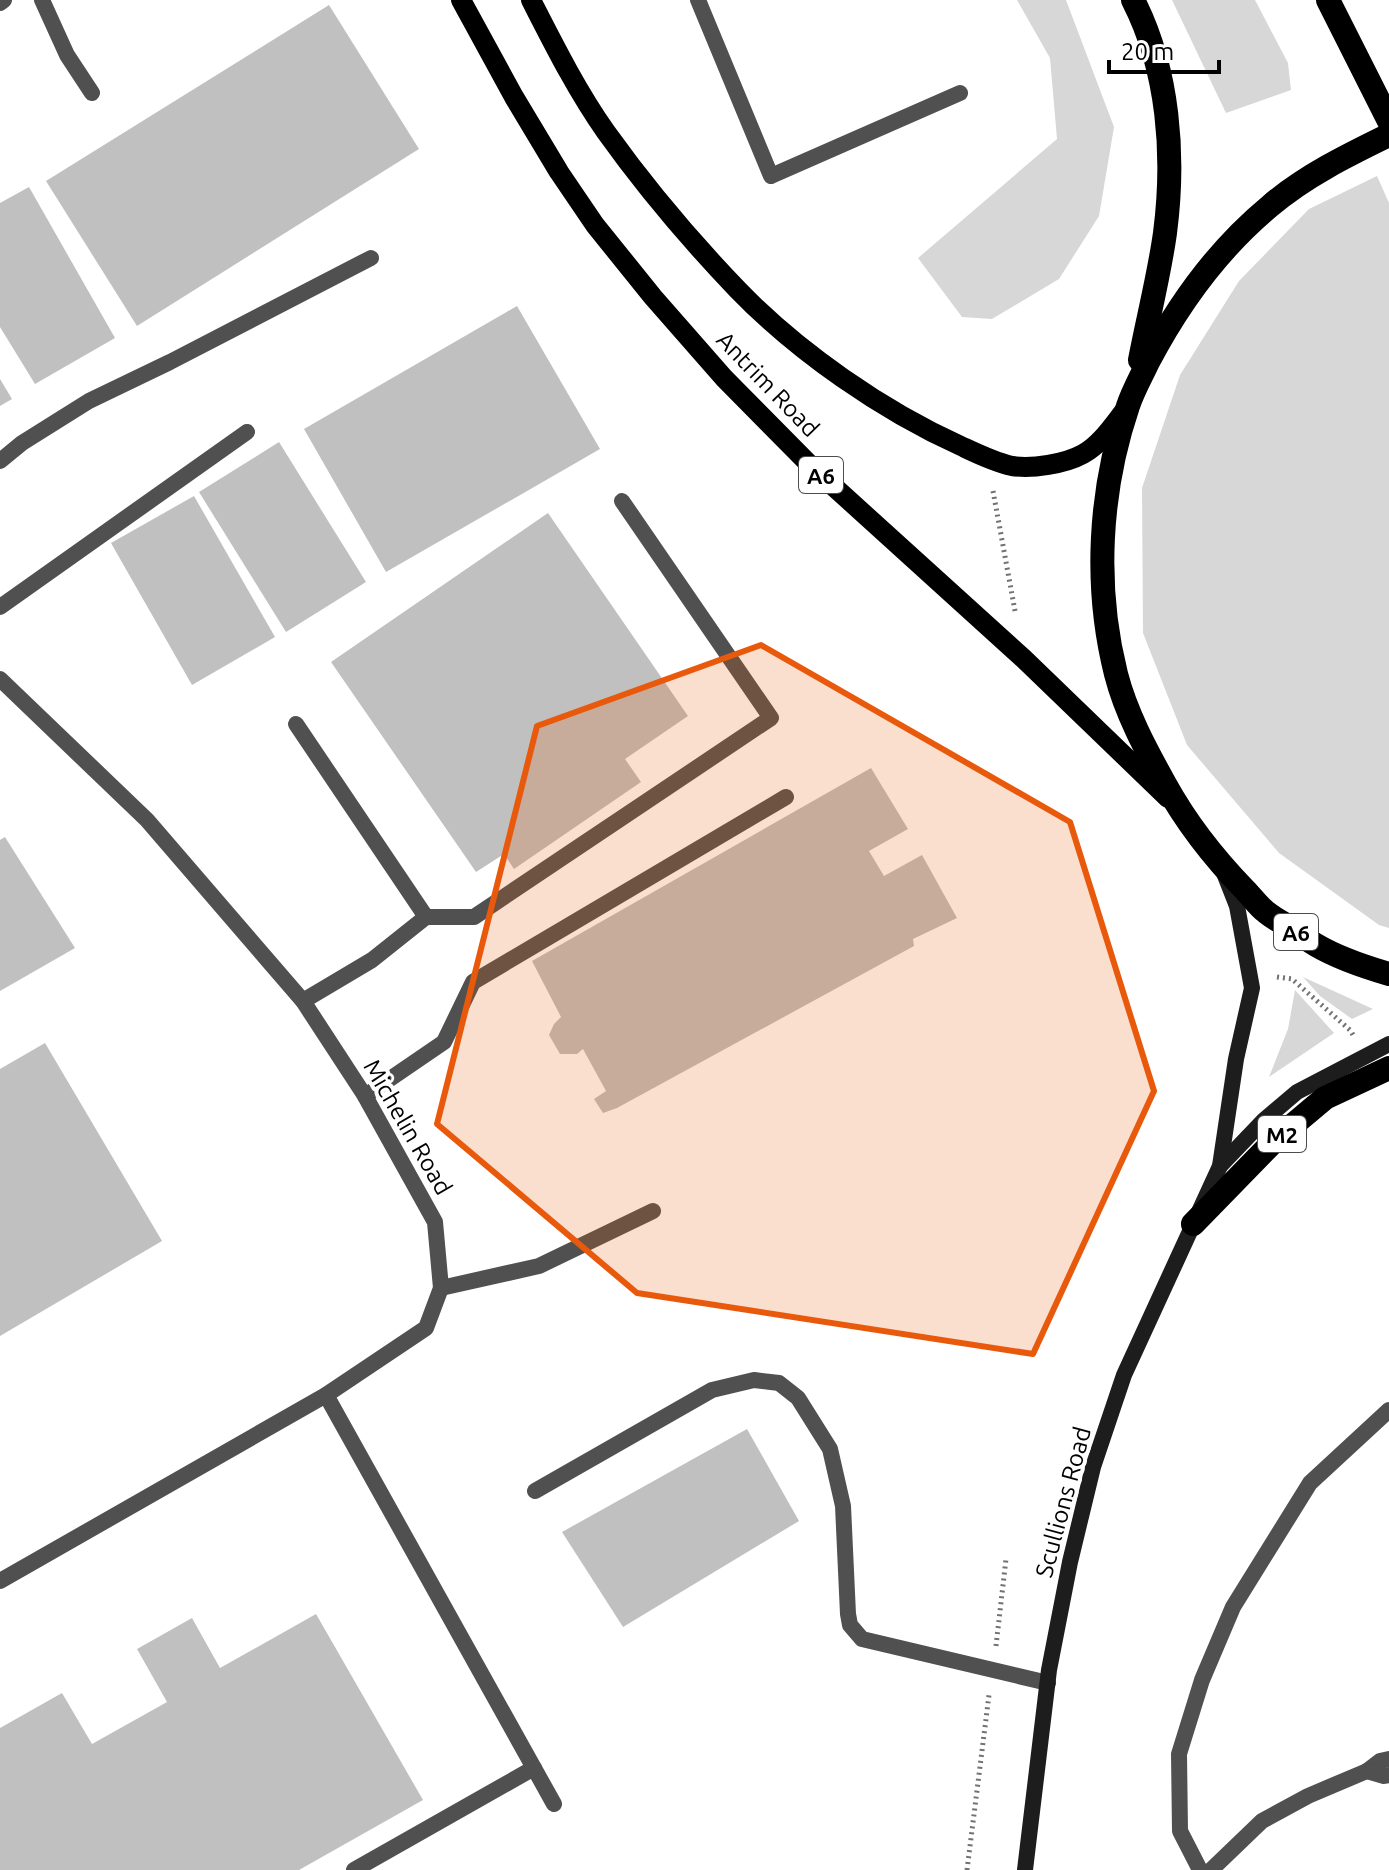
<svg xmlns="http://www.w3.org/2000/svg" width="1389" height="1870" font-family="Ubuntu,sans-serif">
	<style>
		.green { fill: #d7d7d7 }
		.building { fill: #c0c0c0 }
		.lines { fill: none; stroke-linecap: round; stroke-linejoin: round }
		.path { stroke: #727272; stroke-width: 5; stroke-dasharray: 2 4; stroke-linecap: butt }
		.lane { stroke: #505050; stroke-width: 16 }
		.street { stroke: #505050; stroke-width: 16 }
		.secondary { stroke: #1d1d1d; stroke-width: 16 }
		.primary { stroke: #000; stroke-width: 20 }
		.highway { stroke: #000; stroke-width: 24 }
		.marked { fill: #e8590c; fill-opacity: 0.2; stroke: #e8590c; stroke-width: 6; stroke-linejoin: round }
		.labels { text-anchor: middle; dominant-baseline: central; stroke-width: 8; stroke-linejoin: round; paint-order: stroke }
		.shield { fill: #fff; stroke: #4c4c4c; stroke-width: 2 }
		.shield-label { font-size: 22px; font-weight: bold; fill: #000 }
		.street-label { font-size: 24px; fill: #000; stroke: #fff }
	</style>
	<rect width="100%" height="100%" fill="#fff"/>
	<g class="green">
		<polygon points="1017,0 1066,0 1114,127 1099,216 1059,279 992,319 962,317 918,258 1057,139 1050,58"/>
		<polygon points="1172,0 1255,0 1288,63 1291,90 1226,113"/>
		<polygon points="1377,176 1389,203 1389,928 1379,925 1279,853 1187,745 1143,633 1142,488 1180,375 1239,281 1309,209"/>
		<polygon points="1303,977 1373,1009 1352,1019 1320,996"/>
		<polygon points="1295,990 1334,1033 1269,1077 1288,1029"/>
	</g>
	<g class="building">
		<polygon points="329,5 419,149 137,326 46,181"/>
		<polygon points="29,187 115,338 35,384 0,327 0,203"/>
		<polygon points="517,306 600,449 386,572 304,429"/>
		<polygon points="0,379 12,399 0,406"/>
		<polygon points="279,442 366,582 286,632 199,492"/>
		<polygon points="194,496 275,637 192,685 111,543"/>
		<polygon points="548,513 688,716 625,759 641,782 514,869 504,854 476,872 331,662"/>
		<polygon points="871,768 908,829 869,851 884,876 922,855 957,918 913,939 914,946 617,1108 603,1113 594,1099 606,1091 583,1049 577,1054 560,1054 549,1035 554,1024 561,1017 532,961"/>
		<polygon points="5,837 75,948 0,991 0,840"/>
		<polygon points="45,1043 162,1241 0,1336 0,1069"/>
		<polygon points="747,1429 799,1521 623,1627 562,1532"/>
		<polygon points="316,1614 423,1800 299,1870 0,1870 0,1728 62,1693 92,1744 167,1702 137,1649 192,1618 220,1668"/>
	</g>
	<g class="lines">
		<g class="path">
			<polyline points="993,491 1015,611"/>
			<polyline points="1277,977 1292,979 1350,1030 1353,1035"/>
			<polyline points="996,1646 1006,1559"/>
			<polyline points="967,1870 989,1695"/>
		</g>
		<g class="lane">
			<polyline points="42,0 67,55 92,93"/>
			<polyline points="698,0 771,176 960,93"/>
			<polyline points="0,461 22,443 89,401 170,362 371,258"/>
			<polyline points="0,607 247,432"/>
			<polyline points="296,724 426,917"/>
			<polyline points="303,1001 372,960 426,917 474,917 771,718 622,501"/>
			<polyline points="365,1096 444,1042 473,982 786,797"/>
			<polyline points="441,1288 539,1266 653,1211"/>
			<polyline points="326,1395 554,1804"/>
			<polyline points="535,1491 712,1390 754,1380 779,1383 798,1398 830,1449 843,1506 848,1614 850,1625 862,1639 1048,1683"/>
			<polyline points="1367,1771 1380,1761 1389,1759"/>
			<polyline points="1367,1771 1384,1776 1389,1775"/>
			<polyline points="354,1870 534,1768"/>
			<polyline points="1200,1870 1180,1831 1179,1754 1202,1680 1233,1607 1310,1483 1389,1410"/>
		</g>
		<g class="street">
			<polyline points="0,3 4,0"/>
			<polyline points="0,679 147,820 303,1001 365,1096 435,1222 441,1288 426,1328 326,1395 0,1581"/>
			<polyline points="1211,1870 1262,1821 1308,1796 1367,1771"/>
		</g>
		<g class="secondary">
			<polyline points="1220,1166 1264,1120 1297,1092 1389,1044"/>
			<polyline points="1025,1870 1049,1670 1070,1562 1093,1467 1124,1375 1220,1166 1236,1059 1252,988 1237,906 1224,873"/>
		</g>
		<g class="primary">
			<polyline points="461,0 514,97 559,172 595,225 653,297 724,378 810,465 1024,659 1168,798"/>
			<path d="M531 0C554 45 577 91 606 132 646 188 691 241 738 290 798 352 883 411 961 446 978 454 994 462 1012 466 1032 469 1065 464 1083 454 1101 444 1113 425 1125 410"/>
		</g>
		<g class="highway">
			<path d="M1133 0C1169 70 1175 156 1165 233 1159 276 1148 318 1140 360"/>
			<polyline points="1328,0 1389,121"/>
			<path d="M1389 135C1348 155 1305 176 1270 206 1218 249 1179 303 1148 362 1141 377 1133 391 1128 406 1099 491 1094 587 1116 674 1126 713 1146 750 1165 784 1187 824 1214 858 1245 890 1252 897 1258 906 1266 912 1272 917 1279 921 1286 925 1296 932 1306 939 1316 945 1338 958 1365 967 1389 974"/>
			<polyline points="1193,1224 1275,1140 1325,1098 1389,1068"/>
		</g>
	</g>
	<path class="marked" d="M761 645 1070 822 1154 1091 1033 1354 637 1293 437 1124 537 726Z"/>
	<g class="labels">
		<g class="shield">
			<rect x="799" y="457" width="44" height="36" rx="6"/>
			<rect x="1274" y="914" width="44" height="36" rx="6"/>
			<rect x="1258" y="1116" width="48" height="36" rx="6"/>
		</g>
		<g class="shield-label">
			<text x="821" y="475">A6</text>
			<text x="1296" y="932">A6</text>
			<text x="1282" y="1134">M2</text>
		</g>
		<g class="street-label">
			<text transform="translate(768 384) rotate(46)">Antrim Road</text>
			<text transform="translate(408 1127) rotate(60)">Michelin Road</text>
			<text transform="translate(1063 1502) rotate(-75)">Scullions Road</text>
		</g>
	</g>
	<path d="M1109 60v12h110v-12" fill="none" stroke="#000000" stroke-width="4"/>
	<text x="1121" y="60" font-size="24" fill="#000000" stroke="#ffffff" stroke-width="6" paint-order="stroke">20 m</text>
</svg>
